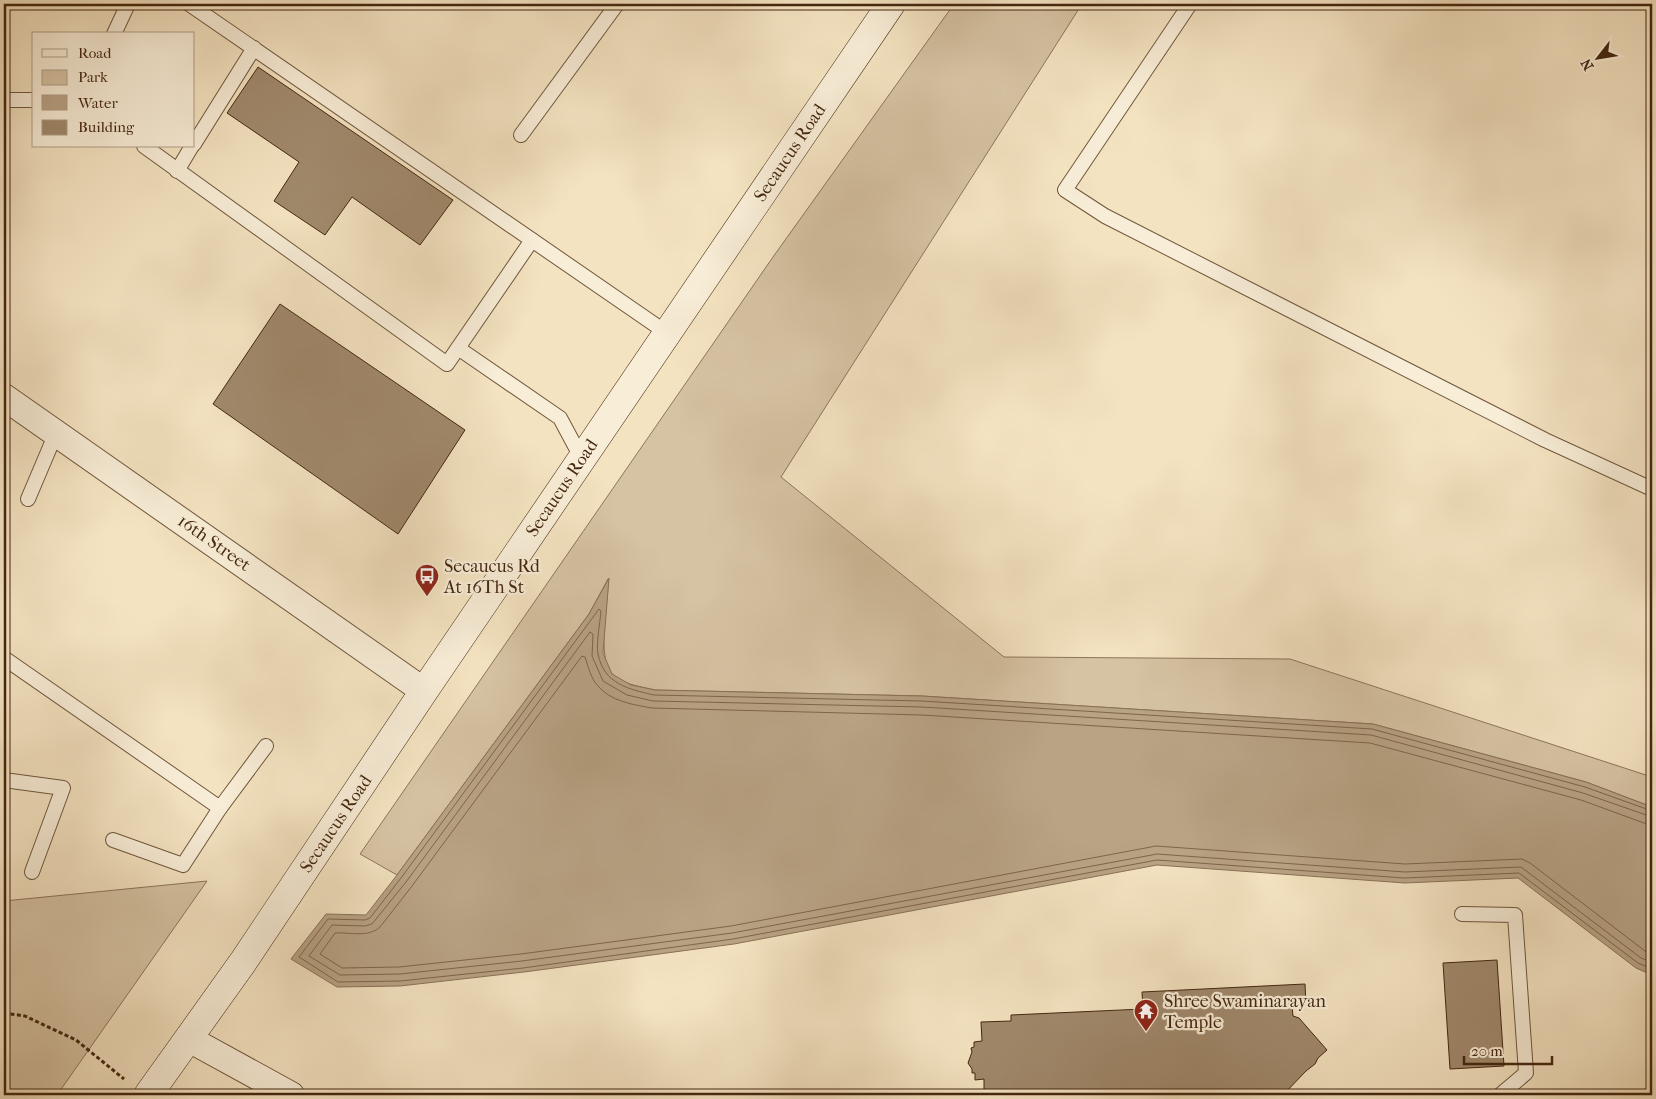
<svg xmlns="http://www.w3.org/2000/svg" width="1656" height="1099" font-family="'IM FELL French Canon',serif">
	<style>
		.green { fill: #d6c3a3; stroke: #8d755a }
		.water { fill: #b8a385; stroke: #8a7156 }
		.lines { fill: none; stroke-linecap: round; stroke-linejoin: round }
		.shore { stroke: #7e654a; stroke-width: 1 }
		.building { fill: #a0896c; stroke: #442710 }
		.service-casing { stroke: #70563c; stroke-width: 16 }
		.minor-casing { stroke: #70563c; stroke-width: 28 }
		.secondary-casing { stroke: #442710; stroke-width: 29 }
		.path { stroke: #442710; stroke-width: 3; stroke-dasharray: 4 2.5; stroke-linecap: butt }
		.service { stroke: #f8edd7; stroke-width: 14 }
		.minor { stroke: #f8edd7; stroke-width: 26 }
		.secondary { stroke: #f8edd7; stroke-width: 28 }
		.labels { text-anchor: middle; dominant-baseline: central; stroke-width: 4.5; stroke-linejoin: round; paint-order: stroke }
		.street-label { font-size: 18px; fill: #442710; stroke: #f8edd7 }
		.poi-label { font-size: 18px; fill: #442710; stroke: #f8edd7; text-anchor: start }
	</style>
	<rect width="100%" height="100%" fill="#f4e3c1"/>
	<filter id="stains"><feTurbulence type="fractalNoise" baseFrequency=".004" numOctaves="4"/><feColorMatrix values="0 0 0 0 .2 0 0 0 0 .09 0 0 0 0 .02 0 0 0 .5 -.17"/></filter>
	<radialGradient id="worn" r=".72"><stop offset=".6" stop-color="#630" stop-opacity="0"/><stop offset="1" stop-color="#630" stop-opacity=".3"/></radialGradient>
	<g class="green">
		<path d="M954 4H1082L781 477 1004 657 1290 659 1652 777V807L1586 782 1373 724 922 696 655 690C643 687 620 684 612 674 596 655 609 603 608 579L589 614 397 875 360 854 773 257Z"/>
		<polygon points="207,881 57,1095 4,1095 4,901"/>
	</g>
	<polygon class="water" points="609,578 603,653 612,674 631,685 655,690 922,696 1373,724 1586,782 1652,807 1652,975 1636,968 1518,878 1405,883 1157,865 734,944 524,972 400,986 337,987 291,959 326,914 366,915 397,875 589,614"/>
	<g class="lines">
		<g class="shore">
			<path d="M1652 811 1585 787 1372 729 922 701 654 695C628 689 604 684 598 654 596 643 600 623 601 611L599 609 401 878 370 918 365 920 328 919 299 957 338 982 400 981 523 968 733 939 1157 860 1404 878 1519 873 1638 963 1652 969"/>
			<polyline points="1652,817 1583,793 1371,735 922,707 653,701 627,695 603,681 592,656 593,634 590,632 406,882 372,924 365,926 332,925 309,956 340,975 400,974 522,961 732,933 1157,854 1405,872 1521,867 1641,958 1652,962"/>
			<path d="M1652 825 1644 823 1581 800 1370 743 922 715 652 708C634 705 610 701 598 686 591 679 588 666 585 657L582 656 412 886 380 927C368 938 350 932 335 933L320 954 342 968 399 967 521 954 731 926 1156 846 1405 864 1522 859 1530 863 1645 951 1652 954"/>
		</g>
	</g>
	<g class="building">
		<polygon points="258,67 453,200 420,245 352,197 325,235 274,201 299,162 227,113"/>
		<polygon points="280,304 465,430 398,534 213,404"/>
		<polygon points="1497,960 1504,1066 1450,1069 1443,963"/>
		<polygon points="1305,984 1306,1005 1292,1006 1293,1016 1299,1018 1327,1050 1318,1058 1315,1064 1306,1071 1283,1095 984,1095 984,1079 975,1080 975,1073 972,1073 972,1069 968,1063 972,1052 971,1048 974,1047 974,1042 982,1041 981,1022 1011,1021 1011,1015 1143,1009 1142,992"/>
	</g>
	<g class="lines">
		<defs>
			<g id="service">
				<polyline points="189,4 667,333"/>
				<polyline points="1190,4 1065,190 1105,216 1545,440 1652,489"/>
				<polyline points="114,34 128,4"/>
				<polyline points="4,100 34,100"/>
				<polyline points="521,135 617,4"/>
				<polyline points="194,144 254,48"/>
				<polyline points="144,146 447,364 532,240"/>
				<polyline points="177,171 192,146"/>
				<polyline points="458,348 560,418 582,459"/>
				<polyline points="28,499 56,433"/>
				<polyline points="4,658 220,808 266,746"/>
				<polyline points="4,780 63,788 32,872"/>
				<polyline points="113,840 183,865 220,808"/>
				<polyline points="1462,914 1515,915 1526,1073 1500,1095"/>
			</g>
			<g id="minor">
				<polyline points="4,397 424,691"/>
				<polyline points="189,1039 291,1095"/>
			</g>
			<polyline id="secondary" points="148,1095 243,962 424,691 891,4"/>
		</defs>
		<use href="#service" class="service-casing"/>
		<use href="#minor" class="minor-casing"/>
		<use href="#secondary" class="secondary-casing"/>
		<polyline class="path" points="4,1013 25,1016 76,1040 124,1079"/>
		<use href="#service" class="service"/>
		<use href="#minor" class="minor"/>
		<use href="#secondary" class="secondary"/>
	</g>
	<defs>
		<symbol id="bus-pin" viewBox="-11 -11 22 30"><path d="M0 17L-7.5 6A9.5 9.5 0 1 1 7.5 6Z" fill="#8f2418" stroke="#f8edd7"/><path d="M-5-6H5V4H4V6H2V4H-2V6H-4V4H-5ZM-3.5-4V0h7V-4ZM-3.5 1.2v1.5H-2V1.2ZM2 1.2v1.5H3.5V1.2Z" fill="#fff"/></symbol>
		<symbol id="temple-pin" viewBox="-11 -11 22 30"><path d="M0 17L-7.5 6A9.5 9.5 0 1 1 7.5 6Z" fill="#8f2418" stroke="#f8edd7"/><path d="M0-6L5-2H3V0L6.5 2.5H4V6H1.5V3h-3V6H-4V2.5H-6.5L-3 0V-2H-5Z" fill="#fff"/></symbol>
	</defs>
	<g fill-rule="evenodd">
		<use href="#bus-pin" x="413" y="562" width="28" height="38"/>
		<use href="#temple-pin" x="1132" y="997" width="28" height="38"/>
	</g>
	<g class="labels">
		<g class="street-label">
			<text transform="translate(790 153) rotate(-56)">Secaucus Road</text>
			<text transform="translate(562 488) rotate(-56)">Secaucus Road</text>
			<text transform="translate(214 543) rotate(35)">16th Street</text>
			<text transform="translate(336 824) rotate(-56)">Secaucus Road</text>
		</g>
		<g class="poi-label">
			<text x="444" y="566">Secaucus Rd<tspan x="444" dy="21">At 16Th St</tspan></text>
			<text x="1164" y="1001">Shree Swaminarayan<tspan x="1164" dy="21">Temple</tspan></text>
		</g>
	</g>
	<rect width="1656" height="1099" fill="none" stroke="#f4e3c1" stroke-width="20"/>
	<rect x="5" y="5" width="1646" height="1089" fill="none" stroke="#442710" stroke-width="2.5"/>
	<rect x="10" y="10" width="1636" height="1079" fill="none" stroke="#442710"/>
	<rect x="32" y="32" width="162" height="115" fill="#f8edd7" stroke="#b09e87"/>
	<rect x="42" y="49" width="25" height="8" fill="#f8edd7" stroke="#b09e87"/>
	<text x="78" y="58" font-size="15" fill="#442710">Road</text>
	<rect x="42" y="70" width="25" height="15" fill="#d6c3a3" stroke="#b09e87"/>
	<text x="78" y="82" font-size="15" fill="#442710">Park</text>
	<rect x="42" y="95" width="25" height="15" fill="#b8a385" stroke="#b09e87"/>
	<text x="78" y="108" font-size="15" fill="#442710">Water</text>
	<rect x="42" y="120" width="25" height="15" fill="#a0896c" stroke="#b09e87"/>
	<text x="78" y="132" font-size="15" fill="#442710">Building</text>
	<g transform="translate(1598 58) rotate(239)" stroke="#f8edd7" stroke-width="4" paint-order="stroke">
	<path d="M0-4L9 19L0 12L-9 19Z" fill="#442710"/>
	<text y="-8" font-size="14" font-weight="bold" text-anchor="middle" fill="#442710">N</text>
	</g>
	<path d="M1464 1056v8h88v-8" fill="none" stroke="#442710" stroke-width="2.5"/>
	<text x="1471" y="1056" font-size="15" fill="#442710" stroke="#f8edd7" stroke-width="4" paint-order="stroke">20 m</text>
	<rect width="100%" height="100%" filter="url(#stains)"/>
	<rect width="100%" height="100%" fill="url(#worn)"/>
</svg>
